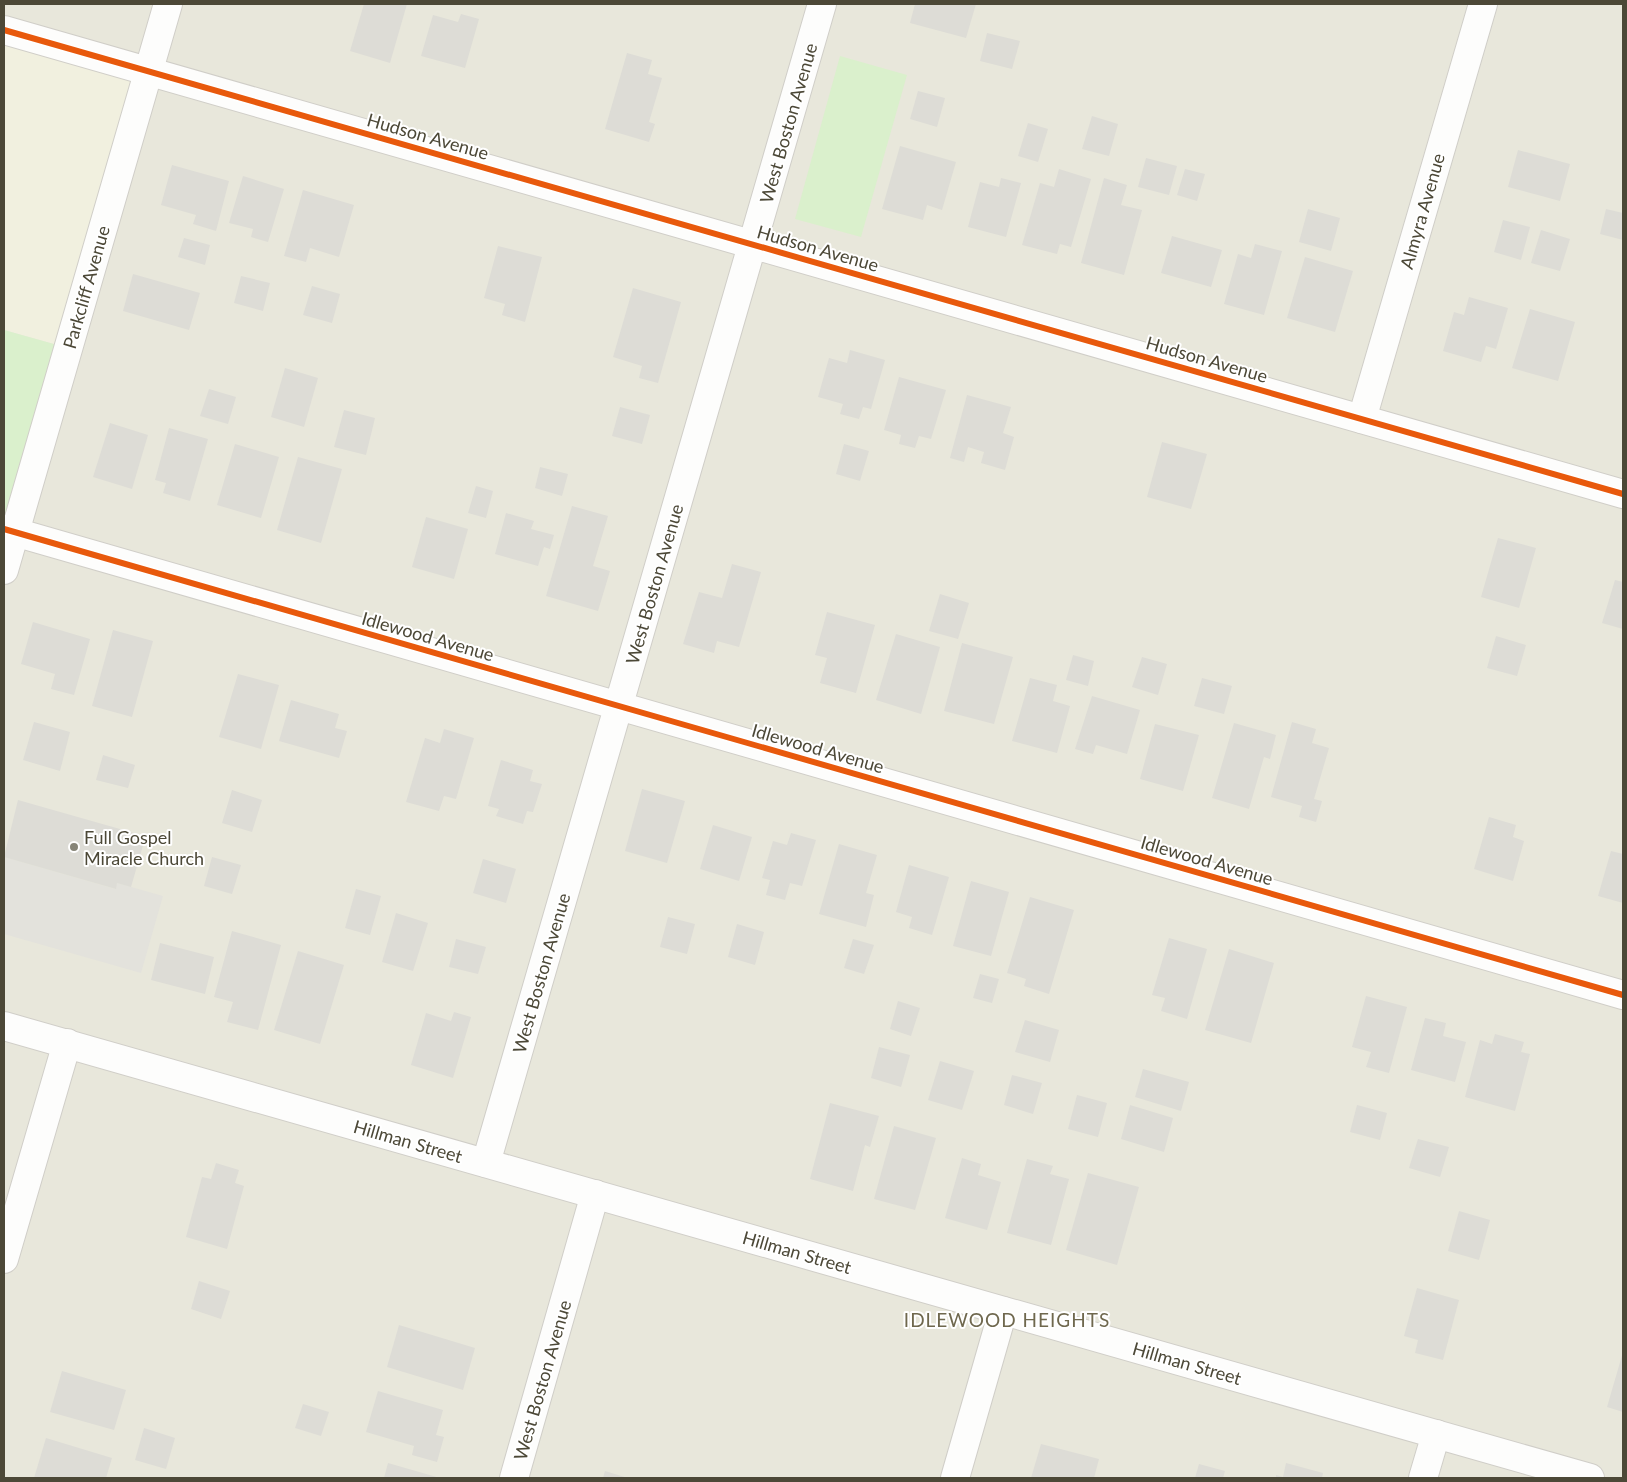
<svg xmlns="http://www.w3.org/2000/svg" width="1627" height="1482" font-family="Lato,sans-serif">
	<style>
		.residential { fill: #e8e7db }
		.education { fill: #f1f0df }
		.green { fill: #daf0cc }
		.parking { fill: #e3e2dc }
		.building { fill: #dddcd6 }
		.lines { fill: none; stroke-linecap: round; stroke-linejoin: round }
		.minor-casing { stroke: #d0cec8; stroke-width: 30 }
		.minor { stroke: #fdfdfc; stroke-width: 28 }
		.cycleway-casing { stroke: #fff; stroke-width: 9 }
		.cycleway { stroke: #e8590c; stroke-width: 6 }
		.poi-dot { fill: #868477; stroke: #fff; stroke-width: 2 }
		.labels { text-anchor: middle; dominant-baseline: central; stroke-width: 4; stroke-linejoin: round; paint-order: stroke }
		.street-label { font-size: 18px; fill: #4c4837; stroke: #fff }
		.poi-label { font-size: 18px; fill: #4c4837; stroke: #fff; text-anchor: start }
		.neighbourhood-label { font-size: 19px; letter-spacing: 1px; fill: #6f684e; stroke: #fff }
	</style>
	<rect width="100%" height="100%" fill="#f3f3ee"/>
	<rect class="residential" x="4" y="4" width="1619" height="1474"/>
	<polygon class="education" points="4,30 148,72 68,348 4,330"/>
	<g class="green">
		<polygon points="840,56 907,75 861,237 795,219"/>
		<polygon points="4,330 68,348 4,529"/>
	</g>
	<polygon class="parking" points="4,857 115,889 117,883 163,896 141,973 4,934"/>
	<g class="building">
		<polygon points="364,4 407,4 390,63 350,51"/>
		<polygon points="915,4 976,4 966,38 910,23"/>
		<polygon points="461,14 479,19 465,68 421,56 433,15 458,22"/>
		<polygon points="987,33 1020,41 1012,69 980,61"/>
		<polygon points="627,53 652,60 648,74 662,78 649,122 655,124 649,142 605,129"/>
		<polygon points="918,91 945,98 937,127 910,119"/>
		<polygon points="1092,116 1118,124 1109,156 1082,149"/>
		<polygon points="1028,123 1048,129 1038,162 1018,156"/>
		<polygon points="900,146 956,162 942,210 927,205 923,220 882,209"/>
		<polygon points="1518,150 1570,164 1560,201 1508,187"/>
		<polygon points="1146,158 1177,166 1169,195 1138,187"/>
		<polygon points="172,165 229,181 216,231 193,224 196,215 161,205"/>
		<polygon points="1059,169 1091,179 1071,247 1060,244 1057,254 1022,245 1040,183 1054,187"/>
		<polygon points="1185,169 1205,174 1197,201 1177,195"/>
		<polygon points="243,176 284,189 268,242 251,237 253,229 229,223"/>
		<polygon points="1001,178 1021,183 1006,237 968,227 980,182 999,187"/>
		<polygon points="1104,178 1127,185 1121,205 1142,210 1124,275 1081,263"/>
		<polygon points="303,190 354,205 339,257 310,248 306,262 284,256"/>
		<polygon points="1308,209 1340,218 1331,251 1299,242"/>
		<polygon points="1606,209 1623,213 1623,240 1600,234"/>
		<polygon points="1503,220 1530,227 1521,260 1494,252"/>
		<polygon points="1541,230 1570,239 1560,271 1531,263"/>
		<polygon points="1172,236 1222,250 1211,287 1161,273"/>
		<polygon points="184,238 210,245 205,265 178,257"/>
		<polygon points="1255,244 1282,251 1264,315 1224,304 1238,254 1251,258"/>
		<polygon points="498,246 542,257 525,322 502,315 505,304 484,298"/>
		<polygon points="1305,257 1353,271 1335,332 1287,318"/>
		<polygon points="133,274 200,293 189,330 123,311"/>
		<polygon points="241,276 270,283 263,311 234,303"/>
		<polygon points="312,286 340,294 332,323 303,315"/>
		<polygon points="633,288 681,302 658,383 639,378 642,366 613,357"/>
		<polygon points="1469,297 1508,308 1496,349 1486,346 1481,362 1443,351 1454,312 1464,315"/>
		<polygon points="1530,309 1575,322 1558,381 1512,368"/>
		<polygon points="850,350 885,360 871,409 863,407 859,419 840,414 843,404 818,397 829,358 847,363"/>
		<polygon points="285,368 318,378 304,427 271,417"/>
		<polygon points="899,377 946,390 931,439 919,436 915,448 899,444 901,435 884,430"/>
		<polygon points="209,389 236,397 228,424 200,416"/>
		<polygon points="967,395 1011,407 1003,433 1014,437 1005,470 981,463 984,452 968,447 964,462 950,458"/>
		<polygon points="620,407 650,415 642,444 612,436"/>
		<polygon points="344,410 375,418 366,455 334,447"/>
		<polygon points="110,423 148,435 132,489 93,477"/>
		<polygon points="169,428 208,439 190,501 163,493 166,483 155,480"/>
		<polygon points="1162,442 1207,454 1191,509 1147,497"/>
		<polygon points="235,444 279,457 261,518 217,505"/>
		<polygon points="844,444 869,451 860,481 836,474"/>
		<polygon points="298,457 342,469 321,543 277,530"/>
		<polygon points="540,467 568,474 562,496 535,488"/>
		<polygon points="476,486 493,491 486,518 468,513"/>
		<polygon points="572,506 608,516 593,566 610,571 598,611 546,596"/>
		<polygon points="506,513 534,521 531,529 554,535 550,549 544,547 538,566 495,554"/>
		<polygon points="426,517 468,529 454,579 412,567"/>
		<polygon points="1498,538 1536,548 1519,608 1481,597"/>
		<polygon points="732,564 761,572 739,647 717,641 714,653 683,644 699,592 722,598"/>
		<polygon points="1615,580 1623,582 1623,629 1602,623"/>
		<polygon points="940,594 969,603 958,639 929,631"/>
		<polygon points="827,612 875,625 856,693 820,683 827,658 815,655"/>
		<polygon points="33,622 90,639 74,695 51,689 55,674 21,664"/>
		<polygon points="113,630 153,641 132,717 92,706"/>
		<polygon points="896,634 940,647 921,714 876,700"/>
		<polygon points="1496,636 1526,645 1517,676 1487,668"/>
		<polygon points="962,643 1013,657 994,724 944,711"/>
		<polygon points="1073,655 1094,661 1088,686 1066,680"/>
		<polygon points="1142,657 1167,664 1158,695 1132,687"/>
		<polygon points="238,674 279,685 261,749 219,737"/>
		<polygon points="1030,678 1057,685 1053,701 1070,706 1057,753 1012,741"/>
		<polygon points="1202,678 1232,686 1224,714 1194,706"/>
		<polygon points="1092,696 1140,710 1127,754 1096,745 1093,754 1075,749"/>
		<polygon points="291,700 339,714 335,728 347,731 339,758 279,741"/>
		<polygon points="34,722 70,732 60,771 23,760"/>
		<polygon points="1292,722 1316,729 1312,743 1329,748 1314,799 1322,801 1316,822 1299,817 1302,806 1271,797"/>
		<polygon points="1234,723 1276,735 1270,759 1264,757 1249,809 1212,798"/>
		<polygon points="1155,724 1199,735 1183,791 1140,779"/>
		<polygon points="444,729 474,738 456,799 444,796 439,811 406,802 425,738 440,743"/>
		<polygon points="103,755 135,765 128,788 96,780"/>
		<polygon points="501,760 533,770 530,781 542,784 533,812 527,811 523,824 496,816 499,809 488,806"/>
		<polygon points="642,789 685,801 667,863 625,851"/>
		<polygon points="232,790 262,800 252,832 222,823"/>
		<polygon points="18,800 134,833 132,839 144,842 131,887 117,883 116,889 4,857"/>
		<polygon points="1489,817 1516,825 1513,837 1524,841 1513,881 1474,869"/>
		<polygon points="713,825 752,837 739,881 700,869"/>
		<polygon points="791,833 816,840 802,886 790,883 785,900 766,895 770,880 762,878 773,841 787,845"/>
		<polygon points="839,844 877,855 866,893 874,895 866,927 819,914"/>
		<polygon points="1611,851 1623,854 1623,903 1598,896"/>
		<polygon points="212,857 241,865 232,894 204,886"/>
		<polygon points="483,859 516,869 506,903 473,893"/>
		<polygon points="909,865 949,877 932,935 909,928 912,917 896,912"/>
		<polygon points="971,881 1009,892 991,956 953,946"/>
		<polygon points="356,889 381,896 370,935 345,928"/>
		<polygon points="1030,897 1074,910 1049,994 1024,986 1026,979 1007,973"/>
		<polygon points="396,913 428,923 413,971 382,962"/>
		<polygon points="668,917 695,924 687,954 660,947"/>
		<polygon points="737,924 764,932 755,965 728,957"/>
		<polygon points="232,931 281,945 258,1030 227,1022 233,1002 214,997"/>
		<polygon points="1169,938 1207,949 1187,1019 1161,1011 1165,998 1152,995"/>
		<polygon points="456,939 486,947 478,974 449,967"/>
		<polygon points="853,939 874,945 864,974 844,968"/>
		<polygon points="160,943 214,957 205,994 151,980"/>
		<polygon points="1229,949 1274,963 1251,1043 1205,1030"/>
		<polygon points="298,951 344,965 320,1044 274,1030"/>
		<polygon points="980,974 999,979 992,1003 973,998"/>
		<polygon points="1366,996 1407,1007 1389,1073 1366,1067 1371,1052 1352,1047"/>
		<polygon points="898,1001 920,1008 911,1036 890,1029"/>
		<polygon points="454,1012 471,1017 453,1078 411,1065 426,1013 451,1021"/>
		<polygon points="1425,1018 1446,1023 1443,1036 1466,1042 1455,1082 1411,1070"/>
		<polygon points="1025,1020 1059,1030 1050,1062 1015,1052"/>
		<polygon points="1495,1034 1524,1042 1521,1052 1530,1054 1515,1111 1465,1097 1480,1040 1492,1044"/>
		<polygon points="879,1047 910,1055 901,1087 871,1078"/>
		<polygon points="940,1061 974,1071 962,1110 928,1100"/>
		<polygon points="1143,1069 1189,1082 1181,1111 1135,1097"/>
		<polygon points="1012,1075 1042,1083 1033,1114 1004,1105"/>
		<polygon points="1077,1095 1107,1103 1098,1137 1068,1129"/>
		<polygon points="830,1103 879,1116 870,1147 865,1145 853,1191 810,1179"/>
		<polygon points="1130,1105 1173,1118 1164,1152 1121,1139"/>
		<polygon points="1357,1105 1387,1113 1380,1140 1350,1132"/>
		<polygon points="894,1126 936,1138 915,1210 874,1199"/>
		<polygon points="1418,1139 1449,1147 1440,1177 1409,1168"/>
		<polygon points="962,1158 981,1164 978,1175 1001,1182 987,1230 945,1218"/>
		<polygon points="1027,1159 1053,1166 1050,1174 1069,1179 1051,1245 1007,1233"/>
		<polygon points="216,1163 239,1170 235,1183 244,1186 227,1249 186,1237 202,1177 211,1179"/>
		<polygon points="1088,1173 1139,1187 1117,1265 1066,1250"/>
		<polygon points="1459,1211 1490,1220 1479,1260 1448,1251"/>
		<polygon points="199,1281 230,1291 221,1319 191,1309"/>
		<polygon points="1417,1288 1459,1300 1443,1360 1415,1353 1418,1340 1404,1336"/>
		<polygon points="399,1325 475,1348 463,1390 387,1367"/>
		<polygon points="1623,1352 1623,1412 1607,1407"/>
		<polygon points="62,1371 126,1390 114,1430 50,1412"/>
		<polygon points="378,1391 443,1410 436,1435 444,1437 437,1462 412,1455 414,1446 366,1432"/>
		<polygon points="303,1404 329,1412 321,1436 295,1428"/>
		<polygon points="144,1428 175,1438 166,1469 135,1460"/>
		<polygon points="46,1438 112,1458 106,1478 34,1478"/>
		<polygon points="1041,1444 1099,1459 1094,1478 1031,1478"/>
		<polygon points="388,1463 440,1478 384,1478"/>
		<polygon points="1286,1463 1323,1473 1322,1478 1276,1478 1276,1475 1283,1477"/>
		<polygon points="1199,1464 1225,1471 1223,1478 1195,1478"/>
		<polygon points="605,1471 628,1478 603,1478"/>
	</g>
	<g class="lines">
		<defs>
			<g id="minor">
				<polyline points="4,30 1623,494"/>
				<polyline points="1362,419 1483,4"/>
				<polyline points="4,529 1623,995"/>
				<polyline points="4,570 168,4"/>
				<polyline points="4,1026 1590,1478"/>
				<polyline points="486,1163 822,4"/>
				<polyline points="4,1259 67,1043"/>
				<polyline points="514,1478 595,1194"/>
				<polyline points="955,1478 1003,1311"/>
				<polyline points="1423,1478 1436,1434"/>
			</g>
		</defs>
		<use href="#minor" class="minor-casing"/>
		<use href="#minor" class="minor"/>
		<defs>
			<g id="cycleway">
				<polyline points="4,30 1623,494"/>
				<polyline points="4,529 1623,995"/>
			</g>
		</defs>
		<use href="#cycleway" class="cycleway-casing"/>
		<use href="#cycleway" class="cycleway"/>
	</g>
	<circle class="poi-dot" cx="74" cy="847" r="5"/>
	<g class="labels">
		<g class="street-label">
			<text transform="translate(788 123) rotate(-74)">West Boston Avenue</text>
			<text transform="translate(428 136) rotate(16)">Hudson Avenue</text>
			<text transform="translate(1422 211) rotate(-74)">Almyra Avenue</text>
			<text transform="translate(818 248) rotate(16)">Hudson Avenue</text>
			<text transform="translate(86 287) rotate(-74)">Parkcliff Avenue</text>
			<text transform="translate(1207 359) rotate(16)">Hudson Avenue</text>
			<text transform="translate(654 584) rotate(-74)">West Boston Avenue</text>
			<text transform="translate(428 636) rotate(16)">Idlewood Avenue</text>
			<text transform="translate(818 748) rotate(16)">Idlewood Avenue</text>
			<text transform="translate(1207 860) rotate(16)">Idlewood Avenue</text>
			<text transform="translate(541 973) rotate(-74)">West Boston Avenue</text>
			<text transform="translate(408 1141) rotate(16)">Hillman Street</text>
			<text transform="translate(797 1252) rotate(16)">Hillman Street</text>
			<text transform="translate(1187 1363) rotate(16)">Hillman Street</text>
			<text transform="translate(542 1380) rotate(-74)">West Boston Avenue</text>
		</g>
		<g class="poi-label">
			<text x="84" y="837">Full Gospel<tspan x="84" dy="21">Miracle Church</tspan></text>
		</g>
		<g class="neighbourhood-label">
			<text x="1007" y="1319">IDLEWOOD HEIGHTS</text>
		</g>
	</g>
	<rect width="1627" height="1482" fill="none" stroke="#4c4837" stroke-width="10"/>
</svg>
